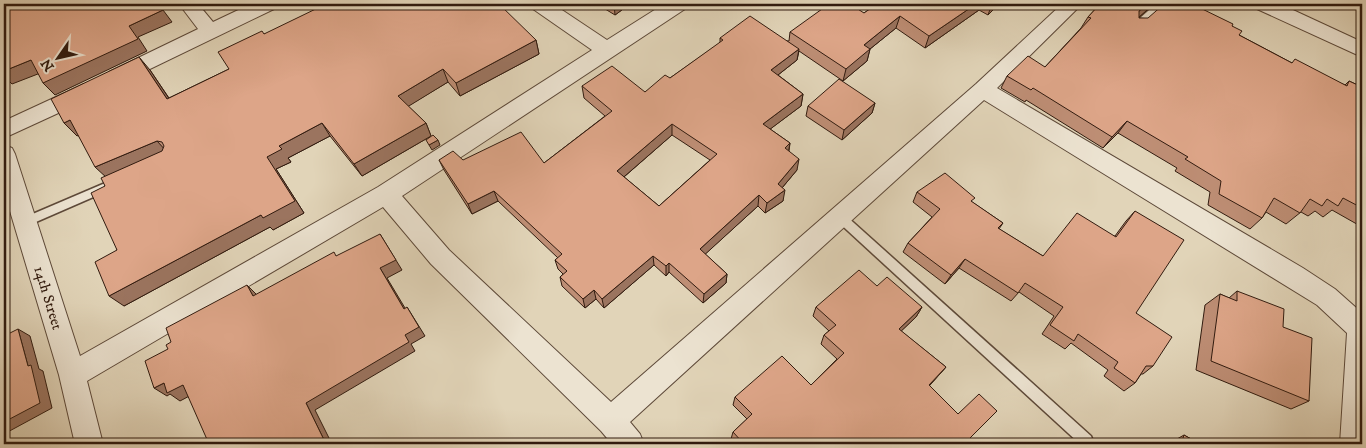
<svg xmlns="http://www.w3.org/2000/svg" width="1366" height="448" font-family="'IM FELL DW Pica',serif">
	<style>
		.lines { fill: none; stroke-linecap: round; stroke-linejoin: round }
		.lane-casing { stroke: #5d4939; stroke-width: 3 }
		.street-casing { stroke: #5d4939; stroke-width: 2 }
		.lane { fill: #ece3d1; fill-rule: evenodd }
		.street { fill: #ece3d1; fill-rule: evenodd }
		.wall { fill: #be8e75; stroke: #311b0f; fill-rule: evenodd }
		.shaded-wall { fill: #9b745f; stroke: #311b0f }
		.building { fill: #dda588; stroke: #311b0f; fill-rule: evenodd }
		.labels { text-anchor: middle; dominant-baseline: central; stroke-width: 5; stroke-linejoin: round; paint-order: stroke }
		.street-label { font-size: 15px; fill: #311b0f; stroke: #ece3d1 }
	</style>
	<rect width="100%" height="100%" fill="#e1d4b8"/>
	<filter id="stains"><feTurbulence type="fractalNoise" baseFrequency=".004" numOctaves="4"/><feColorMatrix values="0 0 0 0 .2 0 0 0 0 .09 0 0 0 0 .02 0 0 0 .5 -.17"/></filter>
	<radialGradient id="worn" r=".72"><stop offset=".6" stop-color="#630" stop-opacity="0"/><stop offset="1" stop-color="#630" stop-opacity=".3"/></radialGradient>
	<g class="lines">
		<defs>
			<g id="lane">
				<polygon points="1156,4 1166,4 1138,29 1132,29 1132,25"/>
				<polygon points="110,181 114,182 115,185 114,188 29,225 21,225 19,222 21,219"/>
				<polygon points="840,212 844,214 1091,436 1093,441 1091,444 1080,444 836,220 834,217 836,214"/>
			</g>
			<g id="street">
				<polygon points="179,4 198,4 213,22 251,4 277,4 274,9 123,82 116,85 109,82 106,77 109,72 198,29"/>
				<polygon points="531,4 553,4 607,40 664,4 688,4 685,9 402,196 449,250 611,402 976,84 1062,4 1082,4 997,88 1303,268 1335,289 1362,313 1362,444 1340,444 1347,333 1317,305 984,100 630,422 640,434 644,444 612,444 601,431 431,264 383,207 87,381 103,444 75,444 59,375 4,191 4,145 12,148 15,154 80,356 378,187 592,50 533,9"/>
				<polygon points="1254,4 1280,4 1362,42 1362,57 1257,9"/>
				<polygon points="84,84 91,86 95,92 91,98 4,138 4,121"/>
			</g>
		</defs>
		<use href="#lane" class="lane-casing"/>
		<use href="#street" class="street-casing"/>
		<use href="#lane" class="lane"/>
		<use href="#street" class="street"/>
	</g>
	<g class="wall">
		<polygon points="597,4 630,4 615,15"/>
		<path d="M877 4H999L988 15 979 10 925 48 896 28 870 49 867 61 843 81 799 51 797 60 778 75 803 94 801 106 770 129 790 143 789 151 797 170 782 188 783 201 765 213 758 206 705 254 727 274 726 283 703 303 669 272 666 276 654 265 604 308 596 299 585 308 562 286 560 277 563 274 558 269 555 260 558 258 498 201 472 214 444 170 439 160 544 163 605 116 584 98 582 86 645 92 670 78 720 43V38L789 41 790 32 864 13ZM672 135 710 160 659 206 624 177Z"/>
		<polygon points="1100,4 1154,4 1139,17 1139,18 1232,26 1239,35 1292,63 1345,85 1349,81 1362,87 1362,227 1332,210 1323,217 1315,211 1308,216 1301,212 1286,224 1266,212 1262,218 1250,229 1208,205 1210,192 1175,171 1177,168 1118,133 1103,148 1026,100 1025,102 1001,88 1007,76 1045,67 1081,28 1088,17"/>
		<polygon points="264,34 536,40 539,54 460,96 448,82 408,106 426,123 431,136 362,176 330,136 288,158 291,162 276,169 304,213 273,230 270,227 124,306 117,250 105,186 105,176 78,135 64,123 150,70 169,98 229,69"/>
		<polygon points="875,103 872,113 842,140 806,116 808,106"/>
		<polygon points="917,192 972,202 1003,223 999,229 1043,256 1115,236 1126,221 1135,211 1136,313 1153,366 1143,374 1141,374 1135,383 1124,391 1104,376 1108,370 1071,343 1065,349 1042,334 1054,316 1019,292 1011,301 959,268 945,284 903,252 908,243 932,217 913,202"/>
		<polygon points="877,286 922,307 916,317 901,331 946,367 929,386 964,444 736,444 731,439 733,432 747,419 733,405 735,397 811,385 837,359 821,344 824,335 829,331 813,316 816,307"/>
		<polygon points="1237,291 1283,327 1309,401 1291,409 1196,370 1205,305 1220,294 1229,298"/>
		<polygon points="1184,435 1200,444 1169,444 1170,443"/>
	</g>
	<g class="shaded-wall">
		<polygon points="614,4 630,4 615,15"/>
		<polygon points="976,4 982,4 979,10 925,48 929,36"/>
		<polygon points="992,4 999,4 988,15"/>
		<polygon points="1148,4 1154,4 1131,24 1139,11"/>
		<polygon points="163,10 172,22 138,37 147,51 55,95 43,83 129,26"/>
		<polygon points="900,16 896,28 870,49 867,61 843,81 846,69 864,45"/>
		<polygon points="536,40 539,54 460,96 456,83"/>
		<polygon points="799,49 797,60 769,82 771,70"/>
		<polygon points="139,57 150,70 178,112 167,99"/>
		<polygon points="31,60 43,72 12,84 4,76 4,71"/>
		<polygon points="443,69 448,82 404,109 398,96"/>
		<polygon points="803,94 801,106 761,136 763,124"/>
		<polygon points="875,103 872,113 842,140 844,130"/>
		<polygon points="70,120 83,133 77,136 64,123"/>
		<polygon points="1127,121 1118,133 1103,148 1112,137"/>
		<polygon points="322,123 330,136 288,158 291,162 276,169 304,213 273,230 270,227 124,306 109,296 261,215 267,157 279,146"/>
		<polygon points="426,123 431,136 362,176 354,164"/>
		<polygon points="672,124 672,135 618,182 617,171"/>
		<polygon points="438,140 440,145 432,150 429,145"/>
		<polygon points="157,141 168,153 108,179 95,167"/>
		<polygon points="790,143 788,154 785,148"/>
		<polygon points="799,159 797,170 776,195 778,184"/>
		<polygon points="785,190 783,201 765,213 767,203"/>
		<polygon points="494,191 498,201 472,214 468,204"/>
		<polygon points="759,195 758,206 700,259 700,249"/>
		<polygon points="380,234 402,270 387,278 411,318 404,309 380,268"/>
		<polygon points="653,256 654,265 604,308 602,299"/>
		<polygon points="965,259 959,268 945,284 951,275"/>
		<polygon points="669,263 669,272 666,276 666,266"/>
		<polygon points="727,274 726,283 703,303 704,294"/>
		<polygon points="247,285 257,295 253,296"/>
		<polygon points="594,290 596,299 585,308 583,299"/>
		<polygon points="407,307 425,336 411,344 415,351 315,410 332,444 326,444 306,403 405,335"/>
		<polygon points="922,307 916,317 894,338 899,329"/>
		<polygon points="18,329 30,336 39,369 43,371 52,408 4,434 4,422 28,366"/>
		<polygon points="946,367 939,375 923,393 929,385"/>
		<polygon points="164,383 183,385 195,393 180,401 170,394 167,396 154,388"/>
	</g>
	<g class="building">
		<polygon points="4,4 158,4 163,10 129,26 138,39 43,83 31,60 4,71 4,31 9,29 4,18"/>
		<polygon points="326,4 490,4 493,6 499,4 536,40 456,83 443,69 398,96 426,123 354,164 322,123 279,146 282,149 267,157 295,201 263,218 261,215 109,296 95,262 117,250 91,193 105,186 101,178 162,151 164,146 162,142 157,141 95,167 70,120 64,123 51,99 139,57 167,99 229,69 218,52 262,31 264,34"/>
		<polygon points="829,4 850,4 864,13 877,4 976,4 929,36 900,16 864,45 870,49 846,69 790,32"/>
		<polygon points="1100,4 1148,4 1139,11 1139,18 1148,18 1164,4 1192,4 1233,24 1232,26 1242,31 1239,35 1292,63 1295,59 1347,86 1349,81 1362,87 1362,208 1343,198 1338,206 1327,199 1322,206 1310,199 1300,213 1274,198 1262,218 1219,194 1221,181 1185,159 1188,157 1127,121 1112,137 1033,88 1031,90 1007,76 1028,56 1045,67 1091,18 1088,17"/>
		<path d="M750 16 799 49 771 70 803 94 763 124 790 143 785 148 799 159 778 184 785 190 767 203 759 195 700 249 727 274 704 294 669 263 666 266 653 256 602 299 594 290 583 299 560 277 567 271 555 260 562 254 494 191 468 204 439 160 453 151 463 160 521 132 544 163 612 111 582 86 612 66 645 92 665 75 670 78 723 40 720 38ZM672 124 717 154 659 206 617 171Z"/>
		<polygon points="839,79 875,103 844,130 808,106"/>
		<polygon points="433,135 438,140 429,145 426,140"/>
		<polygon points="945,173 975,198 971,201 1003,223 998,228 1043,256 1077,213 1116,237 1135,211 1184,240 1136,313 1172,337 1153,366 1146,366 1135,383 1114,368 1118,362 1078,334 1074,341 1050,325 1063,307 1025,283 1018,293 965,259 951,275 908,243 940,209 917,192"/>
		<polygon points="380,234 396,260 380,268 404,309 407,307 419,327 405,335 409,342 306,403 326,444 209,444 183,385 167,393 164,383 154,388 145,361 168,349 166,345 171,342 166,328 247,285 253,296 334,252 336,256"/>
		<polygon points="859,270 877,286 887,277 922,307 899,329 946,367 929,385 958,414 979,394 997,411 964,444 932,444 927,440 923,444 744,444 733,432 752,414 735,397 782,356 811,385 844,353 824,335 836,325 816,307"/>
		<polygon points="1237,291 1284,309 1283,327 1312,338 1309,401 1211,361 1220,294 1237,301"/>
		<polygon points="18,329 28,366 31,365 40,403 4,422 4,336"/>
		<polygon points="1184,435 1200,444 1181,444"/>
	</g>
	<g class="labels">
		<g class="street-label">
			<text transform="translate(48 298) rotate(73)">14th Street</text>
		</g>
	</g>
	<rect width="1366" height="448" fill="none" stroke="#e1d4b8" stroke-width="20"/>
	<rect x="5" y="5" width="1356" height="438" fill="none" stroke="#311b0f" stroke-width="2.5"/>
	<rect x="10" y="10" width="1346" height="428" fill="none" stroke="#311b0f"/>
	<g transform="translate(58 58) rotate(236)" stroke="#ece3d1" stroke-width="4" paint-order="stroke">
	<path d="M0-4L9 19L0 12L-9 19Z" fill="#311b0f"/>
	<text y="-8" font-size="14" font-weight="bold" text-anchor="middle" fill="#311b0f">N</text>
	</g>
	<rect width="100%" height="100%" filter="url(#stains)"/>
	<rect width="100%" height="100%" fill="url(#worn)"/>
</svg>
